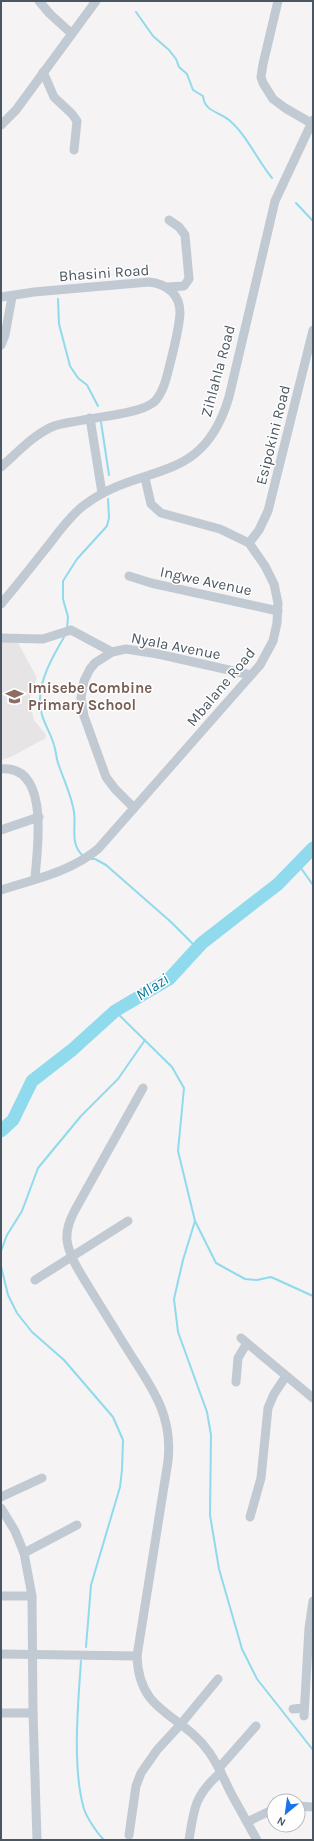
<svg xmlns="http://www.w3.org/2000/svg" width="314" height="1841" font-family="Karla,sans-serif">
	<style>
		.education { fill: #e6e4e5 }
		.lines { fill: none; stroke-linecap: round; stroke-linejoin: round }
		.stream { stroke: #90daee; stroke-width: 2 }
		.river { stroke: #90daee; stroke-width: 13 }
		.minor { stroke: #c1cad2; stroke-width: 9 }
		.labels { text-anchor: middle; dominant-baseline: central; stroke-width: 3; stroke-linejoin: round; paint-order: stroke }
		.street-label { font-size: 15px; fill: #4a5661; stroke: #fff }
		.education-label { font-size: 15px; font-weight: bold; fill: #785e54; stroke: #fff; text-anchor: start }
		.water-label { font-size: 16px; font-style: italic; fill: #0c7c9b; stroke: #fff }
	</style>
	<rect width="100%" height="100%" fill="#f5f3f3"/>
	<polygon class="education" points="1,639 16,639 37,678 29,700 34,720 46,735 45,739 40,741 13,756 1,760"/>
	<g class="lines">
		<g class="stream">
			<path d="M136 12 153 36 169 50 176 59 179 67 187 74 193 90 203 96C204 111 219 112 229 120 247 135 257 160 272 178"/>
			<polyline points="296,203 313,221"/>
			<polyline points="58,299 59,324 70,366 78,378 87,385 98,406"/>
			<polyline points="101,422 109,475"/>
			<polyline points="67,629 68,617 63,599 63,581 77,559 107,526 109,518 108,499"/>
			<path d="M64 637C53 656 39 680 40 702 40 719 50 730 54 745 56 751 56 757 58 763 63 778 70 792 73 807 78 824 68 842 83 856"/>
			<polyline points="91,859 95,859 106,865 171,922 197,948"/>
			<polyline points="298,864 313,885"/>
			<polyline points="115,1011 172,1067 184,1088 178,1151 195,1221 216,1263 245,1279 257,1280 271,1277 313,1296"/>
			<polyline points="195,1221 183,1260 174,1299 178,1332 207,1412 211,1435 210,1515 219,1569 242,1649 257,1679 313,1750"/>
			<polyline points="1,1251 7,1235 22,1211 38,1168 81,1116 118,1079 145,1040"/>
			<polyline points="1,1266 8,1295 17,1313 32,1332 64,1360 113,1417 123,1440 122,1470 120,1487 91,1585 86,1647"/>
			<path d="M81 1661C78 1704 72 1768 84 1809 87 1818 97 1833 104 1840"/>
		</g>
		<polyline class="river" points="1,1131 13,1120 32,1081 72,1050 115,1011 169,979 202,943 278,884 313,848"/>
		<g class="minor">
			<polyline points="39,1 50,14 72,34"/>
			<polyline points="278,1 263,64 261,77 263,83 273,99 285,108 311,123"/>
			<polyline points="43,72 54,97 72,114 77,121 74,150"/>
			<polyline points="1,125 16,110 96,1"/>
			<polyline points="167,287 184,286 189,279 185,235 179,227 169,220"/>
			<path d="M1 297 34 292 149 282C167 284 180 294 180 313 179 330 174 347 170 364 167 376 164 390 156 400 143 416 77 418 54 426 34 434 17 453 1 467"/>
			<polyline points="1,345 5,335 12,297"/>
			<polyline points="90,418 102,493"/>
			<polyline points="249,543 259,530 268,511 313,330"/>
			<polyline points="129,576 151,583 278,611"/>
			<path d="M1 604C17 585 32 566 47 547 58 533 69 517 83 506 143 460 202 488 229 397L275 201 313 120"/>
			<polyline points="1,638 43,639 71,630 112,652"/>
			<path d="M1 769C51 765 37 850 35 878"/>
			<polyline points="134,808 115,789 106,777 84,716 81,698 84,681 90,669 95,663 112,652 126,649 158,654 251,675"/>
			<polyline points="1,830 39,817"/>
			<path d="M1 890C35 879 70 872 98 849L260 665 273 641 277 623 278 603 274 584 265 566 249 543 220 529 161 513 151 504 145 478"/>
			<path d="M143 1088 75 1210C70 1220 66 1229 67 1240 69 1257 81 1274 90 1289 103 1310 116 1331 129 1352 152 1388 173 1415 168 1461L137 1656C139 1715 181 1712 209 1752 219 1766 225 1782 233 1797 241 1811 249 1826 257 1840"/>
			<polyline points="35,1280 128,1221"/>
			<polyline points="241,1338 313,1398"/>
			<polyline points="236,1382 238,1358 247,1343"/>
			<polyline points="1,1497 42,1478"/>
			<polyline points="1,1508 15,1531 24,1553 32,1596 33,1713 37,1840"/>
			<polyline points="250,1517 261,1478 268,1408 274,1394 286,1376"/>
			<polyline points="24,1553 77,1525"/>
			<polyline points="1,1596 32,1596"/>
			<polyline points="1,1654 137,1656"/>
			<polyline points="293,1709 304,1708"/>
			<polyline points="1,1713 33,1713"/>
			<polyline points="304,1716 309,1628 313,1601"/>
			<polyline points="219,1768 256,1726"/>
			<polyline points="298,1806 313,1807"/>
			<polyline points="247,1822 274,1809"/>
			<polyline points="129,1835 136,1786 141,1773 157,1750 180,1725 218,1679"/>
			<path d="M189 1840C194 1807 195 1795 221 1772"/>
		</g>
	</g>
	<defs>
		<symbol id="school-bare" viewBox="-9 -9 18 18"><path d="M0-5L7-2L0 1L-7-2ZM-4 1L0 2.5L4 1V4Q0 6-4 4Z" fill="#8d6e63" stroke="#fff" stroke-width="2.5" paint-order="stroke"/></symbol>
	</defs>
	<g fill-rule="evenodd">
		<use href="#school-bare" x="2" y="684" width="25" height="25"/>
	</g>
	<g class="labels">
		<g class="street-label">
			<text transform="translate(104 273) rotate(-4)">Bhasini Road</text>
			<text transform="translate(218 371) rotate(-75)">Zihlahla Road</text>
			<text transform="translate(273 435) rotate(-76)">Esipokini Road</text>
			<text transform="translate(206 581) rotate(12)">Ingwe Avenue</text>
			<text transform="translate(176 646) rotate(11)">Nyala Avenue</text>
			<text transform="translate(221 687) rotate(-50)">Mbalane Road</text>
		</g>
		<g class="education-label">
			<text x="28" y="688">Imisebe Combine<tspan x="28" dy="17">Primary School</tspan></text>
		</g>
		<g class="water-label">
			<text transform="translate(152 987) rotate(-33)">Mlazi</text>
		</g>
	</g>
	<rect width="314" height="1841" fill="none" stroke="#4a5661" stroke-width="4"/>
	<g transform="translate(286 1813) rotate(209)"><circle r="19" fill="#ffffff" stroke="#b7bbc0"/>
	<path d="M0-3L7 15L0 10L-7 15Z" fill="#1a73e8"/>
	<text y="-6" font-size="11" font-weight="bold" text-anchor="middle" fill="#4a5661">N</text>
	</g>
</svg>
